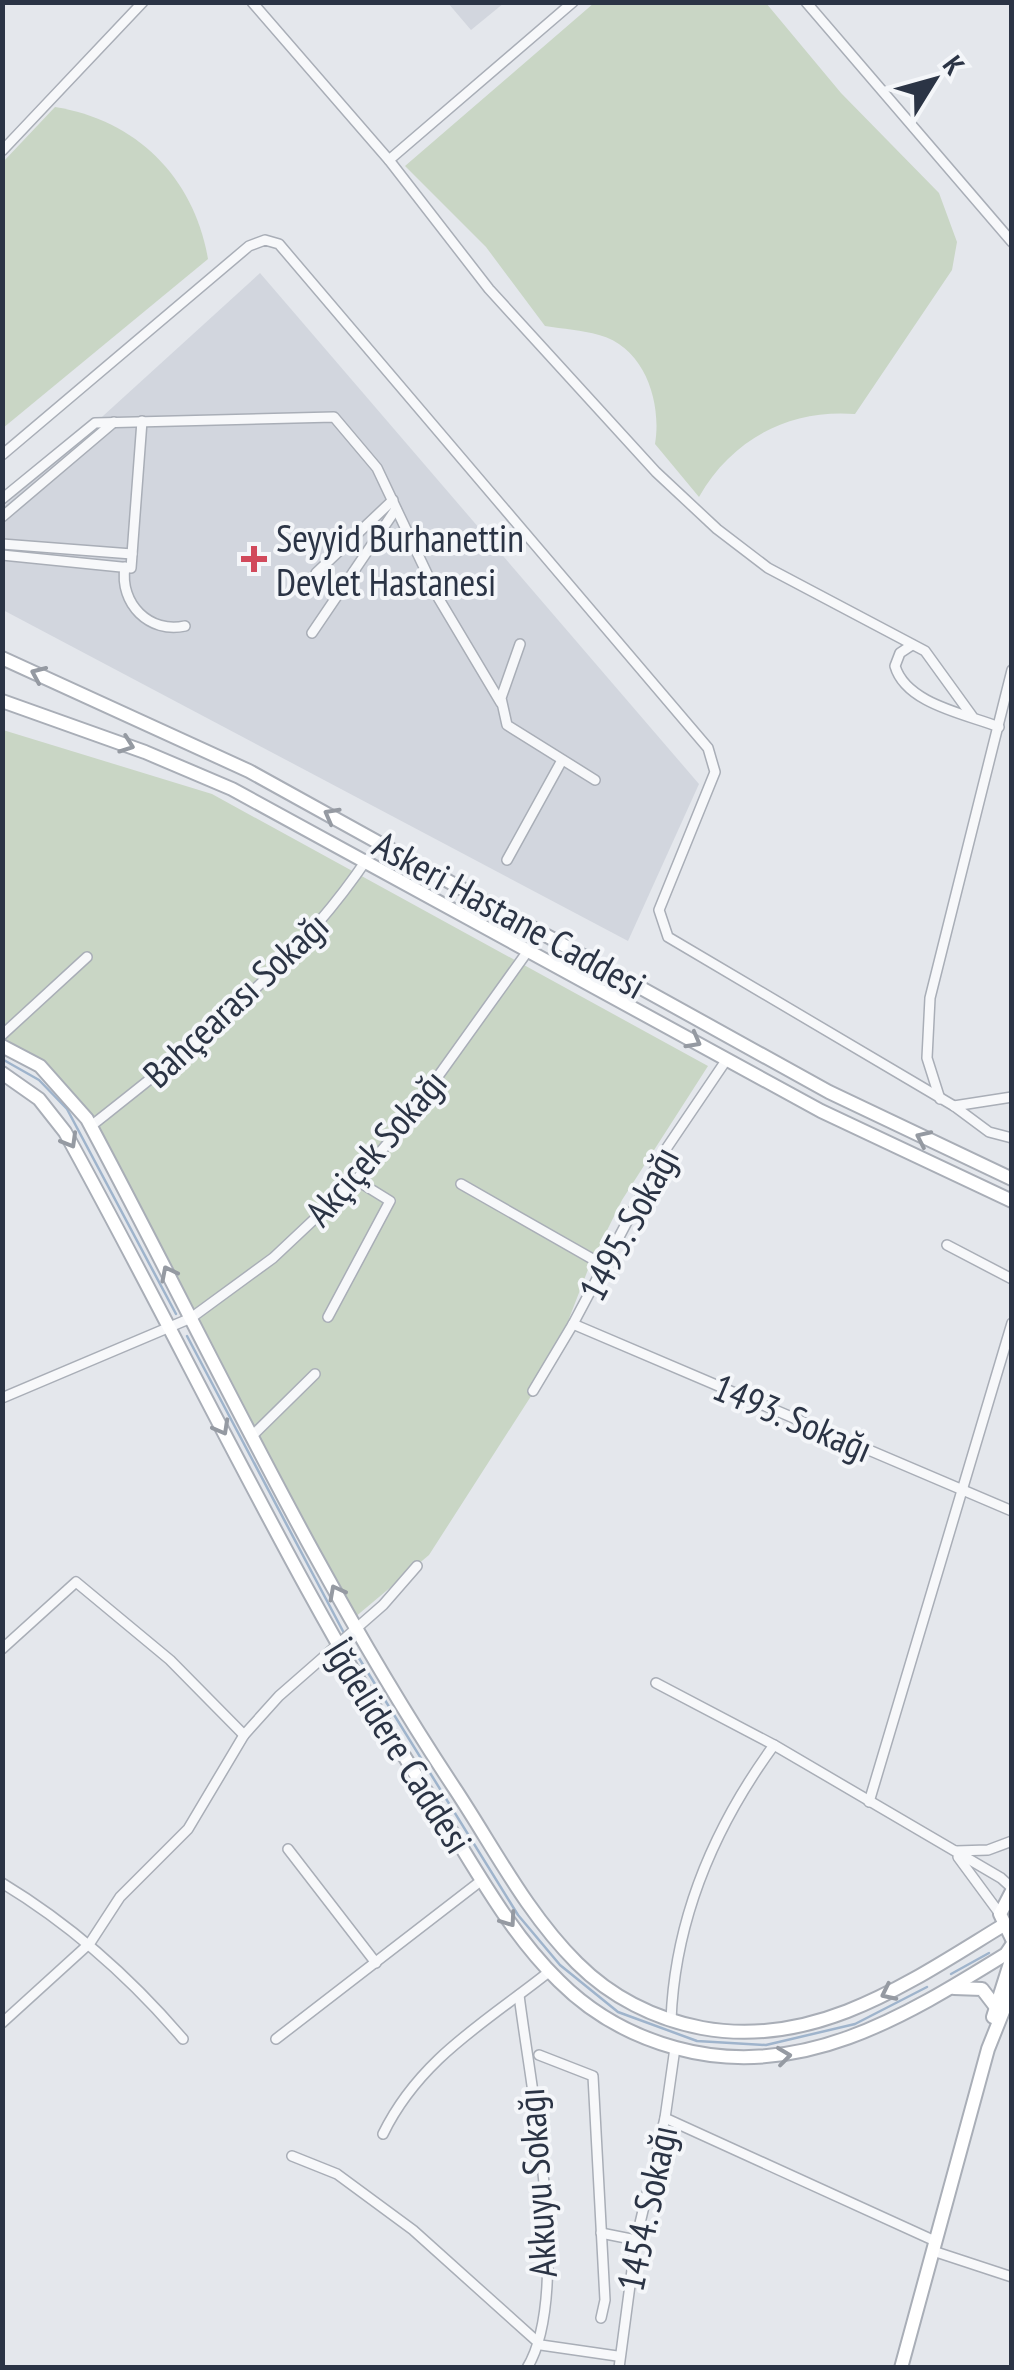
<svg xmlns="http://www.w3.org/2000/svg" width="1014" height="2370" font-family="'PT Sans Narrow',sans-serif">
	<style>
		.built { fill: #d2d6de }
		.green { fill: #c9d6c5 }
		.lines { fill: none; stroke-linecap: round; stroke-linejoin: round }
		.stream { stroke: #9fb4cc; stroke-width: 2.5 }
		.street-casing { stroke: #a9aeb7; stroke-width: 12 }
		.secondary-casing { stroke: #a9aeb7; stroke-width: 16 }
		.street { stroke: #f7f8fa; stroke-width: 9 }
		.secondary { stroke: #fff; stroke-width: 12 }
		.oneway { stroke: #959aa2 }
		.poi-dot { fill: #d1495b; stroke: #f4f6f9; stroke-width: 4 }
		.labels { text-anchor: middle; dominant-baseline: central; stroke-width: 8; stroke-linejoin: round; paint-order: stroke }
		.poi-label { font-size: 38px; fill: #2b3445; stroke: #f4f6f9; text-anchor: start }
		.street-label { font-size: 38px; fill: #2b3445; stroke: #f4f6f9 }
	</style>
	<rect width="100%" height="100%" fill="#e4e7ec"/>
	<g class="built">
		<polygon points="448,3 504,3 471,30"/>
		<polygon points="260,273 699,784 628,941 3,610 3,507"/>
	</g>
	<g class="green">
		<path d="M594 3H766L841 93 939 193 957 242 952 270 855 414C789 409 732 439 699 497L655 444C662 403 645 347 599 335 582 330 563 329 545 326L486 247 405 166Z"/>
		<path d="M55 107C137 120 194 178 208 259L3 428V162Z"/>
		<polygon points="3,730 212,794 708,1066 622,1200 589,1267 551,1365 429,1555 354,1618 99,1133 36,1057 3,1041"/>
	</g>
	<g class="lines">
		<g class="stream">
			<polyline points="2,1059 39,1080 67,1109 176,1314"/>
			<polyline points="187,1336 345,1635"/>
			<polyline points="349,1642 518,1915 560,1965 618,2012 697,2041 766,2045 855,2024 927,1987"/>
			<polyline points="951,1974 989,1953"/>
		</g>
		<defs>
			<g id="street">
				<polyline points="252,2 389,160 489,289 656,472 717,529 768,568 925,651 972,716"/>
				<polyline points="806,2 1012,242"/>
				<polyline points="2,151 143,2"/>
				<polyline points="389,160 573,2"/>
				<polyline points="2,455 249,246 265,240 279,244 708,748 715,772 659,910 668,937 954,1106 989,1132 1012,1138"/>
				<polyline points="2,499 95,423 334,417 377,468 439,599 501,703"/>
				<polyline points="2,517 114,422"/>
				<polyline points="2,544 132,554"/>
				<polyline points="2,555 131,568 142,421"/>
				<path d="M125 567C119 604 150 634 185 626"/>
				<polyline points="316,573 393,500"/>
				<polyline points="312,633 396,509"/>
				<polyline points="520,644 501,698 507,725 595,780"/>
				<path d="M912 645 900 653 895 666C906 704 966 714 999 727"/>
				<polyline points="507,860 561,762"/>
				<polyline points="2,1035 87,957"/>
				<polyline points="940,1099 927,1058 930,998 1012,670"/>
				<polyline points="954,1106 1012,1097"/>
				<path d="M91 1126C192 1046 294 968 367 859"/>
				<polyline points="461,1184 603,1265"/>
				<polyline points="947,1245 1012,1279"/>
				<polyline points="328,1317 390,1201 356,1180"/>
				<polyline points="573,1324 1012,1511"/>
				<polyline points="533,1391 573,1324 664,1152 727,1059"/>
				<polyline points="2,1398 191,1318 273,1258 356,1180 401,1128 530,948"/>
				<polyline points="254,1434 315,1374"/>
				<polyline points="2,1649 76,1582 170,1660 244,1735"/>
				<polyline points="656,1683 774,1745 1001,1878 1012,1888"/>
				<polyline points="869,1802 1012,1323"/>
				<polyline points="288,1849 376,1963"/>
				<polyline points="956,1851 988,1850 1012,1841"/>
				<polyline points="958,1857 1000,1914"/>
				<path d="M2 1883C73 1926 130 1977 183 2039"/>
				<path d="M519 1995C530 2085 573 2293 527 2368"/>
				<path d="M671 2020C675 1919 715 1826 774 1745"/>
				<polyline points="2,2023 90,1943 120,1897 188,1829 244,1735 279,1696 383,1605 417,1566"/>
				<polyline points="276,2039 482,1880"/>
				<polyline points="539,2055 593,2076 605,2300 601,2318"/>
				<polyline points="665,2118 935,2241"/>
				<path d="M383 2134C420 2058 486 2022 550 1971"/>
				<polyline points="292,2156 337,2174 413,2230 541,2345 617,2356"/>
				<polyline points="601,2233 636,2240"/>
				<polyline points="933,2251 1012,2277"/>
				<polyline points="619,2368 636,2240 665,2118 675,2048"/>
			</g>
			<g id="secondary">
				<polyline points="2,658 249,771 829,1092 1012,1179"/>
				<polyline points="2,701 145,752 232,789 821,1111 1012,1201"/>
				<path d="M2 1046 40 1066 87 1119C207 1343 314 1577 455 1789 494 1848 526 1912 577 1963 611 1997 655 2019 702 2028 816 2049 910 1982 1002 1926"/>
				<path d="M2 1073 39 1099 65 1132C190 1358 297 1592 437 1808 475 1867 508 1931 559 1981 591 2013 632 2036 676 2048 799 2082 904 2017 1006 1954L1012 1945"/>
				<polyline points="1012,1891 1000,1914 1012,1939"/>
				<polyline points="954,1988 982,1989 995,2006"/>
				<polyline points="993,2017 1012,1957"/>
				<polyline points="901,2368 988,2049 1012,1989"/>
			</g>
		</defs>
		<use href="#street" class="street-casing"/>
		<use href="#secondary" class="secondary-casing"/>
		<use href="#street" class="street"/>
		<use href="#secondary" class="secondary"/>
	</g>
	<defs><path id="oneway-chevron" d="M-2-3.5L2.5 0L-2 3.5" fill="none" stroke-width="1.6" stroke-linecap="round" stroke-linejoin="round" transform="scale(2.5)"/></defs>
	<g class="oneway">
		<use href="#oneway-chevron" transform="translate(38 674) rotate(-156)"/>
		<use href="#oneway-chevron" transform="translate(127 745) rotate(20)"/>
		<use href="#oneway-chevron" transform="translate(331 815) rotate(-151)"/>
		<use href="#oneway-chevron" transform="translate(694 1041) rotate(29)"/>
		<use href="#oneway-chevron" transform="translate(923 1138) rotate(-155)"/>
		<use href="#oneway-chevron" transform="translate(70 1141) rotate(60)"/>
		<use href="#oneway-chevron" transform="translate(168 1273) rotate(-117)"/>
		<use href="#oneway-chevron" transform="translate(222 1428) rotate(61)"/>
		<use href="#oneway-chevron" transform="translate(336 1592) rotate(-118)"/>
		<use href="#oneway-chevron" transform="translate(509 1920) rotate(55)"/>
		<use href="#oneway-chevron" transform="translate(888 1993) rotate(154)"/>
		<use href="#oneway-chevron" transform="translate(784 2056) rotate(-7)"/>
	</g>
	<path class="poi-dot" d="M249 544h10v10h10v10h-10v10h-10v-10h-10v-10h10z"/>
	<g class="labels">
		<g class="poi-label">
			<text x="276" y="537">Seyyid Burhanettin<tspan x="276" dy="44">Devlet Hastanesi</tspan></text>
		</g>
		<g class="street-label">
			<text transform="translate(510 914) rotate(29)">Askeri Hastane Caddesi</text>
			<text transform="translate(235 999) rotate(-43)">Bahçearası Sokağı</text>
			<text transform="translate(375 1147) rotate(-49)">Akçiçek Sokağı</text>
			<text transform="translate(628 1223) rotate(-62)">1495. Sokağı</text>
			<text transform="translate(793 1417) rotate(23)">1493. Sokağı</text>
			<text transform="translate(399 1746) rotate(58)">İğdelidere Caddesi</text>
			<text transform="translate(536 2183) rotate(-94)">Akkuyu Sokağı</text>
			<text transform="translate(646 2208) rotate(-78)">1454. Sokağı</text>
		</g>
	</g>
	<rect width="1014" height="2370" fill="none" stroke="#2b3445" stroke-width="10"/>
	<g transform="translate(934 80) rotate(53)" stroke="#f4f6f9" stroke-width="8" paint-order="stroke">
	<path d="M0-8L18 38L0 25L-18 38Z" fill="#2b3445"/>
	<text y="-15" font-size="28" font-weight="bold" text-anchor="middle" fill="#2b3445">K</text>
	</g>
</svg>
